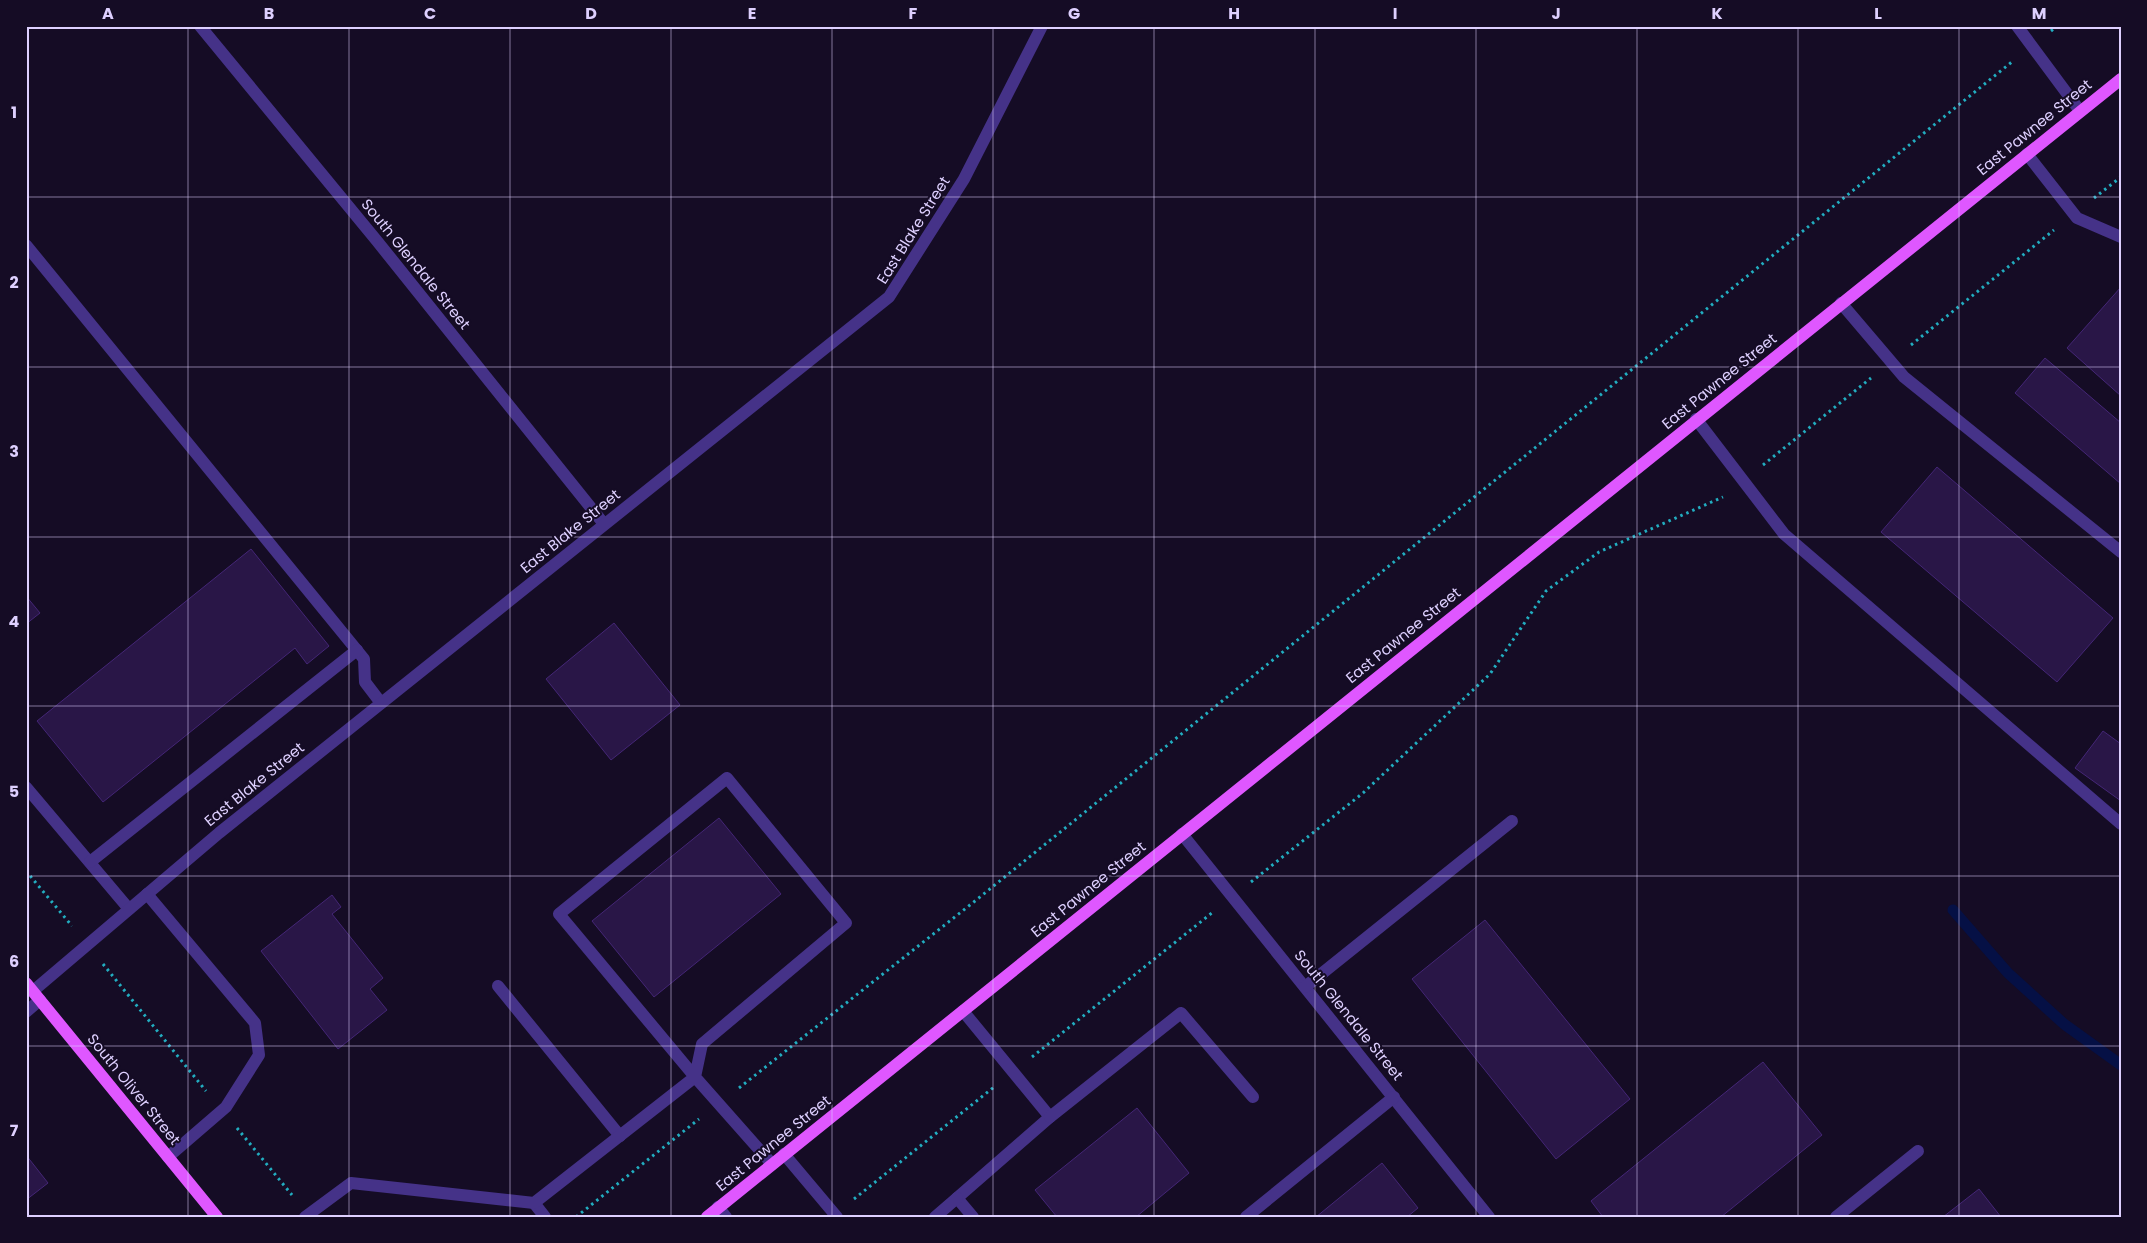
<svg xmlns="http://www.w3.org/2000/svg" width="2147" height="1243" font-family="Poppins,sans-serif">
	<style>
		.lines { fill: none; stroke-linecap: round; stroke-linejoin: round }
		.stream { stroke: #051045; stroke-width: 11 }
		.building { fill: #291647; stroke: #442676 }
		.path { stroke: #22adc0; stroke-width: 3; stroke-dasharray: 2.5 4; stroke-linecap: butt }
		.minor { stroke: #453288; stroke-width: 12 }
		.major { stroke: #df57ff; stroke-width: 12 }
		.grid { fill: none; stroke: #ded0ff; stroke-width: 1; stroke-opacity: 0.55 }
		.labels { text-anchor: middle; dominant-baseline: central; stroke-width: 4; stroke-linejoin: round; paint-order: stroke }
		.street-label { font-size: 15px; fill: #ded0ff; stroke: #150c25 }
		.neatline { fill: none; stroke: #ded0ff; stroke-width: 2 }
		.grid-label { font-size: 16px; text-anchor: middle; font-weight: bold; fill: #ded0ff }
	</style>
	<rect width="100%" height="100%" fill="#150c25"/>
	<g class="lines">
		<polyline class="stream" points="1953,910 2008,973 2064,1024 2121,1065"/>
	</g>
	<g class="building">
		<polygon points="2121,287 2121,396 2067,348"/>
		<polygon points="2045,358 2121,423 2121,484 2015,393"/>
		<polygon points="1937,467 2113,618 2057,682 1881,532"/>
		<polygon points="251,549 329,646 307,664 295,648 103,802 37,721"/>
		<polygon points="26,596 40,613 26,624"/>
		<polygon points="614,623 680,705 611,760 546,679"/>
		<polygon points="2103,731 2121,744 2121,801 2075,768"/>
		<polygon points="719,818 781,894 654,997 592,921"/>
		<polygon points="332,895 341,907 332,914 383,978 370,989 387,1010 338,1049 261,951"/>
		<polygon points="1485,920 1630,1099 1556,1159 1412,979"/>
		<polygon points="1763,1062 1822,1135 1721,1217 1603,1217 1591,1201"/>
		<polygon points="1137,1108 1189,1173 1136,1217 1057,1217 1035,1190"/>
		<polygon points="26,1155 48,1183 26,1200"/>
		<polygon points="1382,1163 1418,1208 1407,1217 1316,1217"/>
		<polygon points="1979,1189 2001,1217 1943,1217"/>
	</g>
	<g class="lines">
		<g class="path">
			<polyline points="2051,31 2057,26"/>
			<polyline points="2094,198 2121,177"/>
			<polyline points="1911,345 2054,230"/>
			<polyline points="1763,465 1871,378"/>
			<polyline points="26,871 72,926"/>
			<polyline points="1251,882 1363,793 1490,674 1546,591 1599,552 1723,497"/>
			<polyline points="103,964 206,1091"/>
			<polyline points="1032,1057 1213,912"/>
			<polyline points="739,1088 975,901 2013,61"/>
			<polyline points="237,1128 292,1195"/>
			<polyline points="854,1199 994,1087"/>
			<polyline points="576,1217 699,1119"/>
		</g>
		<g class="minor">
			<polyline points="200,26 377,241 604,524"/>
			<polyline points="2017,26 2080,111"/>
			<polyline points="2027,154 2077,218 2121,237"/>
			<polyline points="26,245 364,659 365,682 381,703"/>
			<polyline points="1841,303 1904,377 2121,552"/>
			<polyline points="1696,419 1784,534 2121,824"/>
			<polyline points="26,787 129,909"/>
			<polyline points="1182,834 1489,1217"/>
			<polyline points="90,862 357,650"/>
			<polyline points="147,894 255,1023 259,1055 226,1107 168,1157"/>
			<polyline points="498,986 620,1136"/>
			<polyline points="1305,987 1512,821"/>
			<polyline points="33,991 219,833 889,297 964,179 1042,26"/>
			<polyline points="963,1011 1050,1117 957,1198 973,1217"/>
			<polyline points="26,1012 40,1000"/>
			<polyline points="1050,1117 1181,1013 1253,1097"/>
			<polyline points="784,1154 837,1217"/>
			<polyline points="534,1203 545,1217"/>
			<polyline points="718,1207 726,1217"/>
			<polyline points="305,1217 351,1183 534,1203 695,1077 702,1044 846,923 727,778 559,914 695,1077 772,1164"/>
			<polyline points="935,1217 957,1198"/>
			<polyline points="1246,1217 1394,1097"/>
			<polyline points="1836,1217 1918,1151"/>
		</g>
		<g class="major">
			<polyline points="26,983 217,1217"/>
			<polyline points="707,1217 2121,79"/>
		</g>
	</g>
	<path class="grid" d="M188 26V1217M349 26V1217M510 26V1217M671 26V1217M832 26V1217M993 26V1217M1154 26V1217M1315 26V1217M1476 26V1217M1637 26V1217M1798 26V1217M1959 26V1217M26 197H2121M26 367H2121M26 537H2121M26 706H2121M26 876H2121M26 1046H2121"/>
	<g class="labels">
		<g class="street-label">
			<text transform="translate(2034 127) rotate(-39)">East Pawnee Street</text>
			<text transform="translate(913 230) rotate(-58)">East Blake Street</text>
			<text transform="translate(416 264) rotate(51)">South Glendale Street</text>
			<text transform="translate(1719 381) rotate(-39)">East Pawnee Street</text>
			<text transform="translate(570 531) rotate(-39)">East Blake Street</text>
			<text transform="translate(1403 635) rotate(-39)">East Pawnee Street</text>
			<text transform="translate(254 784) rotate(-39)">East Blake Street</text>
			<text transform="translate(1088 889) rotate(-39)">East Pawnee Street</text>
			<text transform="translate(1349 1015) rotate(51)">South Glendale Street</text>
			<text transform="translate(134 1089) rotate(51)">South Oliver Street</text>
			<text transform="translate(773 1143) rotate(-39)">East Pawnee Street</text>
		</g>
	</g>
	<rect width="2147" height="1243" fill="none" stroke="#150c25" stroke-width="55"/>
	<rect x="28" y="28" width="2092" height="1188" class="neatline"/>
	<g class="grid-label">
		<text x="108" y="19">A</text>
		<text x="269" y="19">B</text>
		<text x="430" y="19">C</text>
		<text x="591" y="19">D</text>
		<text x="752" y="19">E</text>
		<text x="913" y="19">F</text>
		<text x="1074" y="19">G</text>
		<text x="1234" y="19">H</text>
		<text x="1395" y="19">I</text>
		<text x="1556" y="19">J</text>
		<text x="1717" y="19">K</text>
		<text x="1878" y="19">L</text>
		<text x="2039" y="19">M</text>
		<text x="14" y="118">1</text>
		<text x="14" y="288">2</text>
		<text x="14" y="457">3</text>
		<text x="14" y="627">4</text>
		<text x="14" y="797">5</text>
		<text x="14" y="967">6</text>
		<text x="14" y="1136">7</text>
	</g>
</svg>
